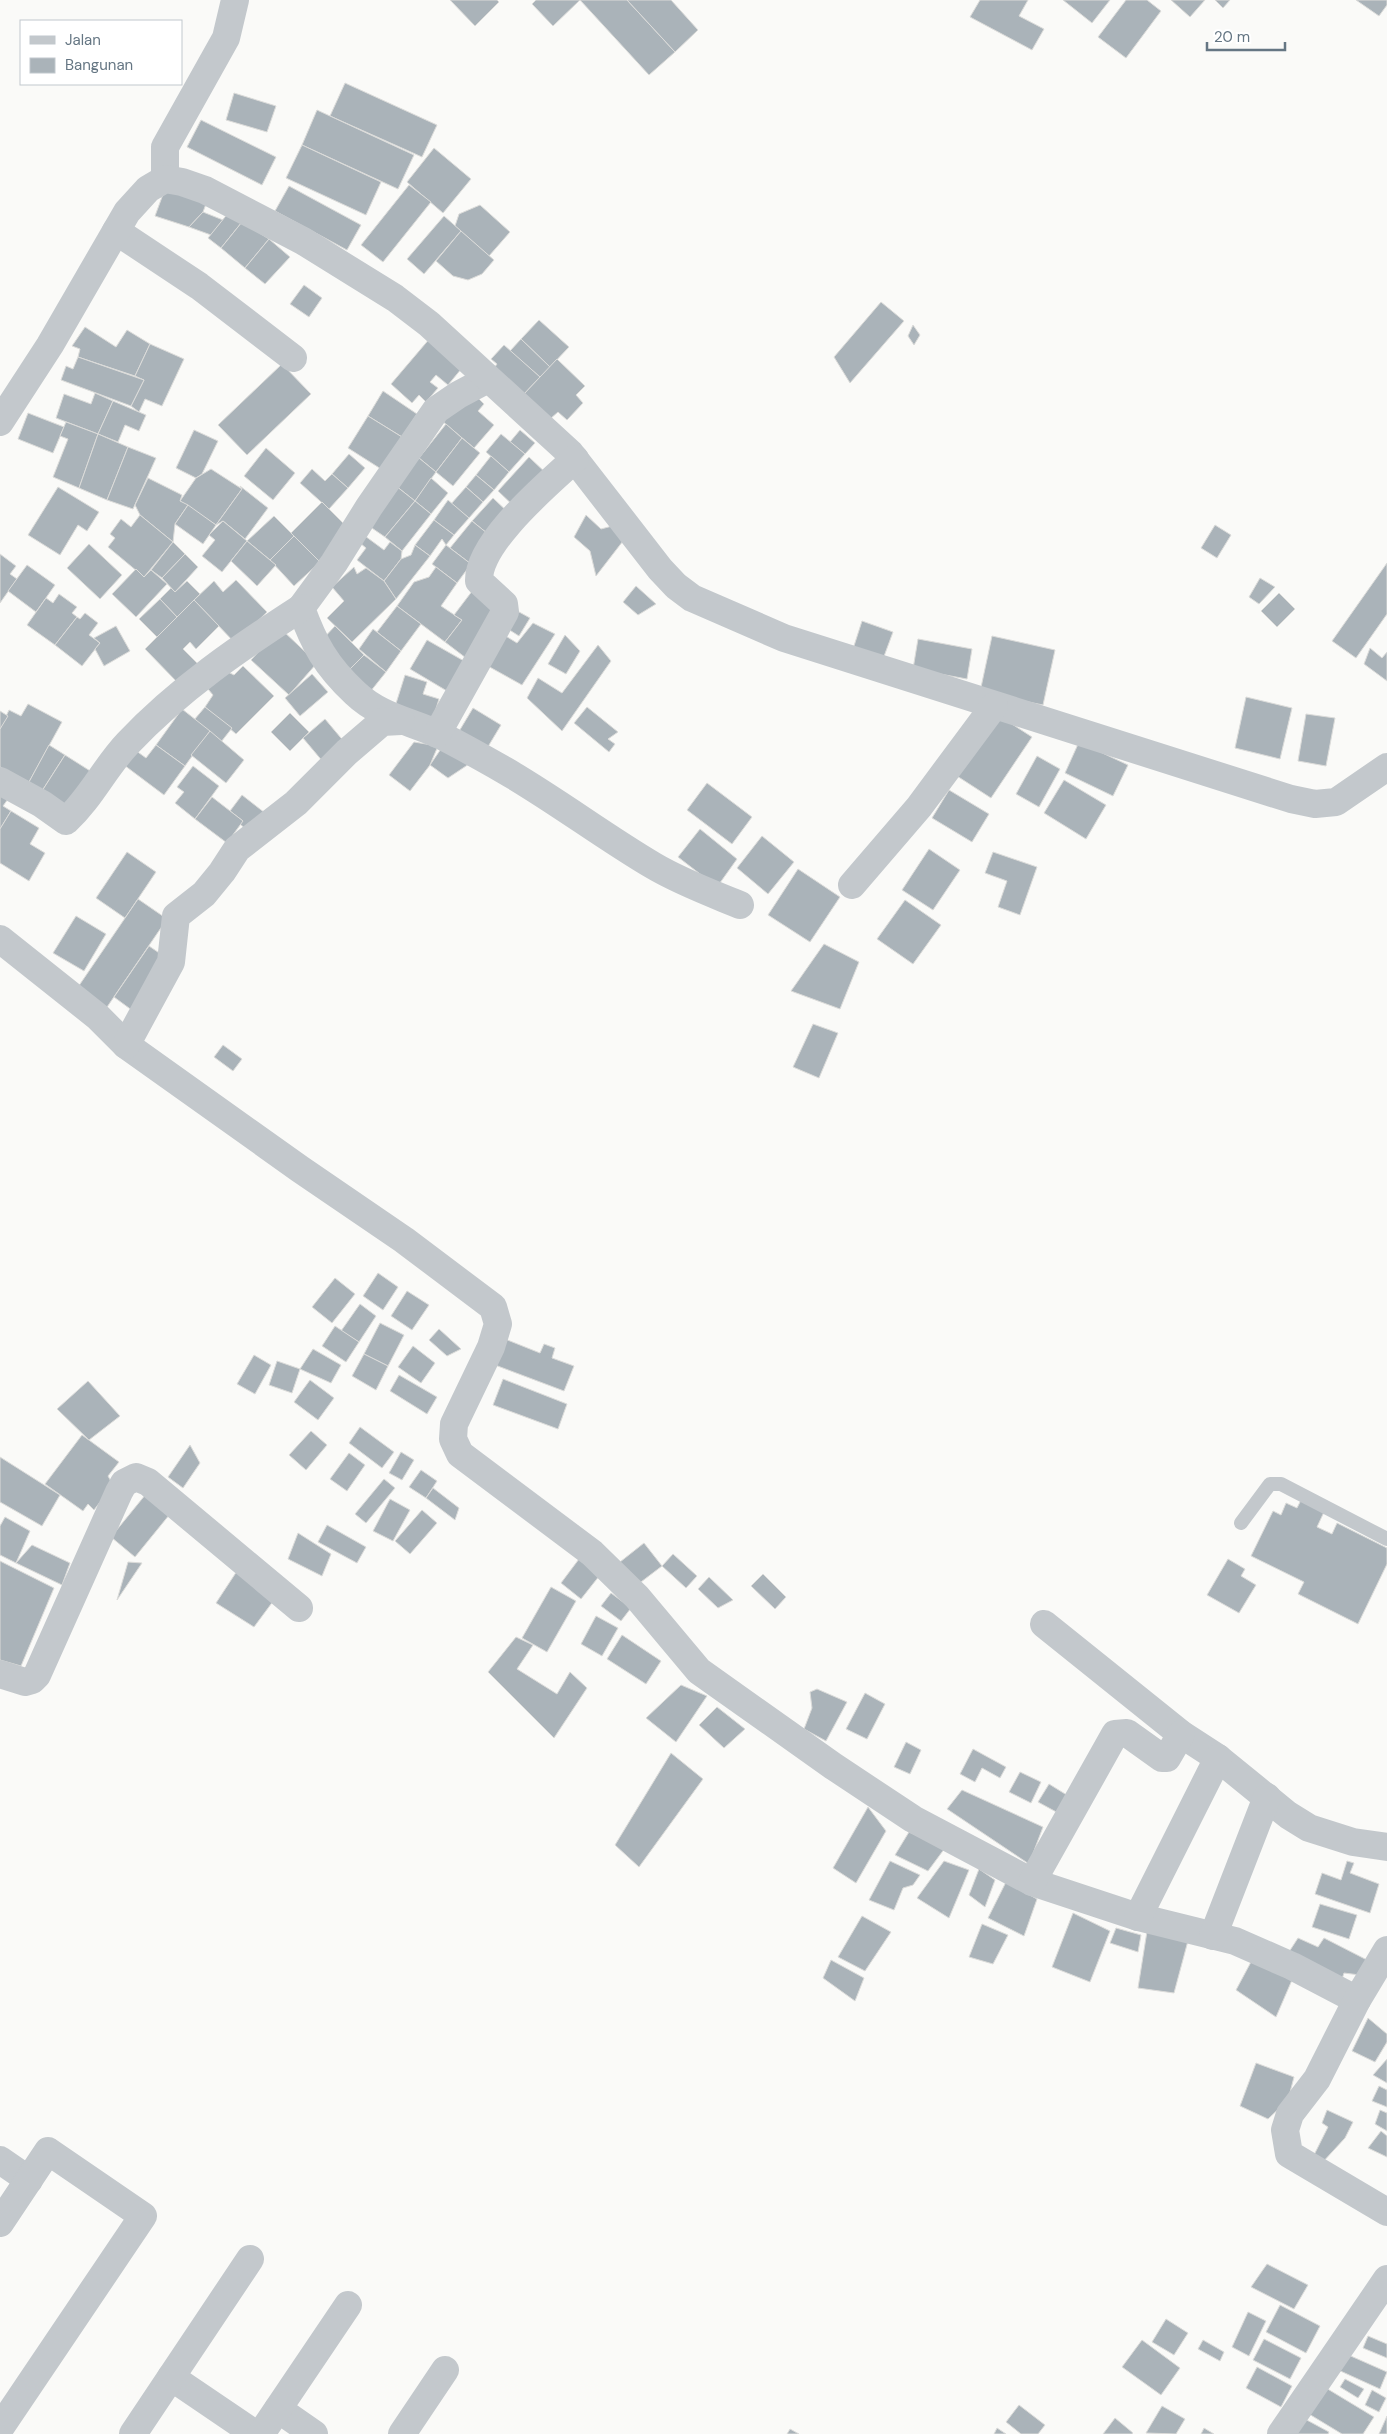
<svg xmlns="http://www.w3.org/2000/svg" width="1387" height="2434" font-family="'DM Sans',sans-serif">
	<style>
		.building { fill: #aab3b9; stroke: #dcdcda }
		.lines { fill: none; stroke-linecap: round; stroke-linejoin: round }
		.lane { stroke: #c3c8cc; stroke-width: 14 }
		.street { stroke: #c3c8cc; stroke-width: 28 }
	</style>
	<rect width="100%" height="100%" fill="#fafaf8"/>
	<g class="building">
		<polygon points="450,0 497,0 499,2 475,26"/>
		<polygon points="536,0 580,0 553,26 532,4"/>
		<polygon points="580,0 627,0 675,52 649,75"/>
		<polygon points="627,0 671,0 698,30 675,52"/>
		<polygon points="980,0 1028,0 1019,16 1044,29 1032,50 970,17"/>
		<polygon points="1063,0 1110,0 1092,23"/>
		<polygon points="1126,0 1147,0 1161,11 1126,58 1098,37"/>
		<polygon points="1171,0 1205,0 1190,17"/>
		<polygon points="1215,0 1230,0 1223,8"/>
		<polygon points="1356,0 1387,0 1387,5 1379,16"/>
		<polygon points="345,83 437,125 422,157 330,116"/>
		<polygon points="234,93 276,106 267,132 226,120"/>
		<polygon points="317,110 414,155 398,189 302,145"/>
		<polygon points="201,120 276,157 262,185 187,147"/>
		<polygon points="302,145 381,182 366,215 286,178"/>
		<polygon points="434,148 471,179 443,213 407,182"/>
		<polygon points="409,185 431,202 383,262 361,245"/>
		<polygon points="289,186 361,225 347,250 275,211"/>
		<polygon points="171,188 206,204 203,212 189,227 155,216 162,197"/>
		<polygon points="480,205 510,232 489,256 455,226 459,214"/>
		<polygon points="203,212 223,220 211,235 189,227"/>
		<polygon points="229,212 242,222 221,248 208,238"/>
		<polygon points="444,216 461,231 424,274 407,259"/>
		<polygon points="242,222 269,239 245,268 221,248"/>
		<polygon points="461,231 494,260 482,274 468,280 453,276 436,261"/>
		<polygon points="269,239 290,257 265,284 245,268"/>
		<polygon points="304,285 322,298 309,317 290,304"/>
		<polygon points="881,302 904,321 850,383 834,357"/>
		<polygon points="539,320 569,347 550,367 521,339"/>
		<polygon points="913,325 920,335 914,345 908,336"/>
		<polygon points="85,327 116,347 127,330 150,344 135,376 78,357 80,349 72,346"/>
		<polygon points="431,337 462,368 448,385 436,375 430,382 438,388 426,402 419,395 412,403 391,384"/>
		<polygon points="521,339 550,367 540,377 510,351"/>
		<polygon points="150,344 184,359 162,406 145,399 139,412 131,406 144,380 135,376"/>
		<polygon points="504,345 540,377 524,394 491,372 497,364 491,359"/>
		<polygon points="78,357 144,380 131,406 61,380 66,366 73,369"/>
		<polygon points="557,359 585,386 576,395 583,403 567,420 558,412 550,419 524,394"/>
		<polygon points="282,364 311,394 247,455 218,425"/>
		<polygon points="383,391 417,414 402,437 368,416"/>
		<polygon points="95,393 113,401 98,434 56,418 64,394 91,404"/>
		<polygon points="475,395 484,404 478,411 494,425 474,448 441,420"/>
		<polygon points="113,401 146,415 139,431 125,425 118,442 98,434"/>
		<polygon points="28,413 64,427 53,453 18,439"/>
		<polygon points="368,416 402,437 381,469 348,448"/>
		<polygon points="66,422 98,434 79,488 53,477 68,439 60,436"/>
		<polygon points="446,424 462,438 436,472 419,458"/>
		<polygon points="194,430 218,441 202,474 196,478 176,468"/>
		<polygon points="520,430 535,443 525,454 510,442"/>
		<polygon points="98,434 128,447 107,500 79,488"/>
		<polygon points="501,434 525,454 509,472 486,452"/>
		<polygon points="462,438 480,453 453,486 436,472"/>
		<polygon points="128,447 156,458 133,509 107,500"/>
		<polygon points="266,448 295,473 273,500 244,476"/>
		<polygon points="349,454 365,468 348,488 332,474"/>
		<polygon points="491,456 509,472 494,490 476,475"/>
		<polygon points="529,457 549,476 518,510 498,491"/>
		<polygon points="419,458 436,472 415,501 396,486"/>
		<polygon points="211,469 242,489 216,525 180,501 196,478"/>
		<polygon points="312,469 325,481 332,474 348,488 329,509 300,483"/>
		<polygon points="476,475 494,490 483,502 466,487"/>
		<polygon points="148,478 182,495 180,501 188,505 175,524 173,542 140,515 135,505"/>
		<polygon points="431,478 448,493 431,514 415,501"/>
		<polygon points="240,486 268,508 245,539 223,521 216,525 242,489"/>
		<polygon points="396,486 415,501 385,537 366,524"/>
		<polygon points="58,487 99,512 87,531 78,525 60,555 28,535"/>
		<polygon points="466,487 483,502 469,518 451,504"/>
		<polygon points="493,498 512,516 493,538 472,521"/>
		<polygon points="448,500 469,518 454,535 434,520"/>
		<polygon points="415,501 431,514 402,551 385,537"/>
		<polygon points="322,502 351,531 320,562 291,533"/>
		<polygon points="188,505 216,525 203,544 175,524"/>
		<polygon points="140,515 173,542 144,577 108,547 115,538 110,534 121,519 131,527"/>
		<polygon points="586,515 601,529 616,525 623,541 596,576 590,551 574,537"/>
		<polygon points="274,516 294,536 270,560 247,541"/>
		<polygon points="434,520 454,535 446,545 442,539 430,556 415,545"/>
		<polygon points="223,521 247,541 222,572 202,556 215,540 209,535"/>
		<polygon points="472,521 493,538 471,564 450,548"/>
		<polygon points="1215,525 1231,535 1217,558 1201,548"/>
		<polygon points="294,536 320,562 294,586 270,560"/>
		<polygon points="365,536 384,550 390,542 402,551 401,559 384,581 357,560 366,548 360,543"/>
		<polygon points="247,541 276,565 257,586 231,561"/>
		<polygon points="173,542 185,554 162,578 151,570"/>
		<polygon points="89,544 122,575 100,599 67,568"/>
		<polygon points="415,545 430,556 396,599 384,581 401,559 411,555"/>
		<polygon points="446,545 471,564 457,583 432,564"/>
		<polygon points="0,554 16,566 10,574 17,579 0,603"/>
		<polygon points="185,554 198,567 175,592 162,578"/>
		<polygon points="1387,563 1387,614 1356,658 1332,641"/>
		<polygon points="27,565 55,585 36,612 8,591"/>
		<polygon points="354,567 357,574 366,568 384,581 396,599 352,642 327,618 344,601 332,587"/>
		<polygon points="436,567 457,583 441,606 462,620 445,642 397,606 414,582 429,577"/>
		<polygon points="136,569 144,577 151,570 167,584 136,617 112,594"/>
		<polygon points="1260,578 1275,587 1259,604 1249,597"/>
		<polygon points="236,580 267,612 235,643 194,600 214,581 223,592"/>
		<polygon points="187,581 200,594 177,617 160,599 171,588 175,592"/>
		<polygon points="476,586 504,608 466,658 445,642 462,620 454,615"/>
		<polygon points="636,586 656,604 638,615 623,602"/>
		<polygon points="1279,593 1295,609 1277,627 1261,611"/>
		<polygon points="59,594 77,607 72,613 77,617 55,645 27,625 46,598 53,603"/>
		<polygon points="160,599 177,617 157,637 139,619"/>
		<polygon points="194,600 219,626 196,649 190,642 183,649 198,664 178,683 145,649"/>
		<polygon points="397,606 421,624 401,651 377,632"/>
		<polygon points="510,607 530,618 519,636 500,624"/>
		<polygon points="85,613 98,623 89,635 100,643 82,666 55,645 77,617 80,619"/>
		<polygon points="862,621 893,632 883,659 853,649"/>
		<polygon points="533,623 555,634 522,685 486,665 496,630 517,643"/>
		<polygon points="116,626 130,651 104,666 95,649 100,643 94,638"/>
		<polygon points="335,626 364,655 348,671 320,642"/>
		<polygon points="280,628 317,663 289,695 251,660"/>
		<polygon points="373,629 401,651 386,672 359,649"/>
		<polygon points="565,635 580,651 566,674 548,664"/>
		<polygon points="992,636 1055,650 1043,705 980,692"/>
		<polygon points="918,639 972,649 967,679 913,669"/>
		<polygon points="427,640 464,661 447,691 410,669"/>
		<polygon points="598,645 611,661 562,731 527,698 538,678 562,693"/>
		<polygon points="1370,648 1382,658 1387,652 1387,681 1364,664"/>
		<polygon points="364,655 386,672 370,692 348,671"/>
		<polygon points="243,666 274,696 236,734 205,707 213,695 208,689 226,671 234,675"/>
		<polygon points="312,674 328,692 300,716 285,698"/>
		<polygon points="405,675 427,682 423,694 439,699 431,725 393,713"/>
		<polygon points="1246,697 1292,708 1280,759 1235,748"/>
		<polygon points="28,704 62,722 29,782 0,767 0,729 9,710 21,716"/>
		<polygon points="205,707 232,728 221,742 194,720"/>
		<polygon points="587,707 618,732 608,739 615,744 609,752 574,723"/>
		<polygon points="473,708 501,725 486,750 458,733"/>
		<polygon points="182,709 210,731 185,766 156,745"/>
		<polygon points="0,711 8,716 0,729"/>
		<polygon points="290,713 309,732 290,751 271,732"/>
		<polygon points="1306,714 1335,718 1326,766 1298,761"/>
		<polygon points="998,715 1032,737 991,798 957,776"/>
		<polygon points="325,719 346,744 324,763 303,738"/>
		<polygon points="210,731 244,760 226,783 191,755"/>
		<polygon points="414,742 438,746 430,765 410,791 389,775"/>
		<polygon points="1079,742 1128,765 1113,796 1065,773"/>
		<polygon points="445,743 472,762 448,778 430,765"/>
		<polygon points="49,745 65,755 42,791 29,782"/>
		<polygon points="156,745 185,766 164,795 124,765 135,750 146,758"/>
		<polygon points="65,755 95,774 72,810 42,791"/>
		<polygon points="1037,756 1060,769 1039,807 1016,794"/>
		<polygon points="193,766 219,786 195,819 175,803 184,792 177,787"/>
		<polygon points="1064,780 1106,805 1086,839 1044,813"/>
		<polygon points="707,783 752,817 732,844 687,810"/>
		<polygon points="949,790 989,814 972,842 932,818"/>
		<polygon points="0,794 8,799 3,806 11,811 0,829"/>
		<polygon points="242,795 265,813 249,832 240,824 243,821 230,811"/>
		<polygon points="212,797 243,821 227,843 195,819"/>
		<polygon points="11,811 39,828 30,844 45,853 29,881 0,863 0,829"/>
		<polygon points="700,829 737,859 717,887 678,857"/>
		<polygon points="762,836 794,862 768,894 737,868"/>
		<polygon points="929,849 960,870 933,910 902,890"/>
		<polygon points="127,852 156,872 125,918 96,898"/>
		<polygon points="993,852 1037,867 1020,915 998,907 1007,881 985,873"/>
		<polygon points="798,869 840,897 810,942 768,915"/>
		<polygon points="138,899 167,919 105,1010 76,990"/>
		<polygon points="905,900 941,925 913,964 877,939"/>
		<polygon points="76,916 106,934 84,971 53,953"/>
		<polygon points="824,944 859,962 840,1009 791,991"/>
		<polygon points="149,946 168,959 133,1011 114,997"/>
		<polygon points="813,1024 838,1033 819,1078 793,1067"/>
		<polygon points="223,1045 242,1059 233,1071 214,1057"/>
		<polygon points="378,1273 398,1287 383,1310 363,1296"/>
		<polygon points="335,1278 355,1294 332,1323 312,1307"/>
		<polygon points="407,1291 429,1305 412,1330 391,1316"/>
		<polygon points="360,1304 376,1316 359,1342 341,1331"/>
		<polygon points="380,1323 404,1335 388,1366 364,1354"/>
		<polygon points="335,1326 359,1342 346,1362 322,1346"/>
		<polygon points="439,1329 461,1349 447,1356 429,1340"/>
		<polygon points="505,1339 540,1353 544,1344 555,1348 552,1358 574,1366 564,1391 495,1365"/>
		<polygon points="413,1346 435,1363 421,1383 398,1367"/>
		<polygon points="313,1349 341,1365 331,1383 300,1369"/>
		<polygon points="364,1354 388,1366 376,1390 352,1376"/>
		<polygon points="254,1355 271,1365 255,1394 237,1384"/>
		<polygon points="277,1361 300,1369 292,1393 269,1385"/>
		<polygon points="399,1375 437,1397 427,1414 390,1391"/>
		<polygon points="503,1379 567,1404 558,1429 493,1405"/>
		<polygon points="310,1380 334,1398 318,1420 294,1402"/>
		<polygon points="88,1381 120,1416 89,1440 57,1409"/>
		<polygon points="360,1427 394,1452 382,1468 349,1443"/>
		<polygon points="311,1431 327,1445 306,1470 289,1455"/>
		<polygon points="82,1435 119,1462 108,1476 113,1485 94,1510 88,1504 83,1511 45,1484"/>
		<polygon points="190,1445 200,1463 183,1488 168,1477"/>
		<polygon points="401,1452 414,1460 402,1480 389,1473"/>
		<polygon points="349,1453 365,1465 347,1491 330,1479"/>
		<polygon points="0,1457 60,1495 42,1526 0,1502"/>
		<polygon points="421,1470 437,1481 426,1498 409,1487"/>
		<polygon points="384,1479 395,1488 366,1523 355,1514"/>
		<polygon points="433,1488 459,1508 455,1520 426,1498"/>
		<polygon points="146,1494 170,1514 135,1557 111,1537"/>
		<polygon points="390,1499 410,1510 393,1541 373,1531"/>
		<polygon points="1301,1500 1324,1512 1317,1527 1332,1534 1337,1523 1387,1548 1387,1564 1358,1624 1298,1594 1304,1582 1251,1556 1273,1511 1281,1515 1286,1503 1297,1508"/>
		<polygon points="422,1510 437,1523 410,1554 395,1541"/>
		<polygon points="5,1517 30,1531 16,1563 0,1555 0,1526"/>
		<polygon points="327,1525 366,1547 357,1563 318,1542"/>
		<polygon points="298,1533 331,1554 322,1576 288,1559"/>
		<polygon points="644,1543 662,1566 637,1585 620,1562"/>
		<polygon points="32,1545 70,1563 62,1585 16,1563"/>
		<polygon points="673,1554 697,1576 686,1588 662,1566"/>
		<polygon points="579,1559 600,1575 581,1599 561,1583"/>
		<polygon points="1228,1559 1245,1569 1241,1576 1256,1585 1239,1613 1207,1595"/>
		<polygon points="0,1561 54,1588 21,1666 0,1660"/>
		<polygon points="128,1562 142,1563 117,1600"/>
		<polygon points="237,1571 277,1596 254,1627 216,1603"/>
		<polygon points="763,1574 786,1597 775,1609 751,1586"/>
		<polygon points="709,1577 733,1600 718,1608 698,1589"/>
		<polygon points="551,1587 576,1601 547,1652 522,1638"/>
		<polygon points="611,1593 631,1608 621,1621 601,1606"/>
		<polygon points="596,1616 618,1628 602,1656 581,1644"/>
		<polygon points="622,1635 661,1661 646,1684 607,1659"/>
		<polygon points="516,1637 533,1645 517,1669 557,1694 570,1672 587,1688 554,1738 488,1672"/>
		<polygon points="681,1685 707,1696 676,1742 646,1718"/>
		<polygon points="817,1689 847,1702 826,1741 804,1729 812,1708 810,1692"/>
		<polygon points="865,1693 885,1704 867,1739 846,1729"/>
		<polygon points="717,1707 745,1729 724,1748 699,1725"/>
		<polygon points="906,1742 921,1750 910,1774 894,1767"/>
		<polygon points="973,1749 1006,1767 1000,1778 982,1768 975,1782 960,1774"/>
		<polygon points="671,1753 703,1779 639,1867 615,1845"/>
		<polygon points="1020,1772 1041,1782 1031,1803 1009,1792"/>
		<polygon points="1049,1784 1070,1797 1060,1814 1038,1802"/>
		<polygon points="962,1790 1043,1827 1029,1864 947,1809"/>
		<polygon points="868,1807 886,1831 856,1883 833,1868"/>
		<polygon points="909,1832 945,1848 928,1871 895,1855"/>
		<polygon points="890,1861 920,1875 913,1885 903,1888 894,1910 869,1900"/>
		<polygon points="944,1861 969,1870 949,1918 917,1898"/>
		<polygon points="1347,1861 1354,1863 1350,1873 1379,1884 1370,1913 1315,1894 1322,1873 1341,1880"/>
		<polygon points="979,1869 995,1880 985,1907 969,1895"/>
		<polygon points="1006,1882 1037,1899 1024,1936 988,1918"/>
		<polygon points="1320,1904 1357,1915 1349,1939 1312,1927"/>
		<polygon points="1073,1913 1110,1931 1090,1982 1052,1967"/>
		<polygon points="862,1916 891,1932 865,1971 838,1957"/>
		<polygon points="982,1924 1008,1935 993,1964 969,1957"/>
		<polygon points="1148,1925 1189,1937 1174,1993 1138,1988"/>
		<polygon points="1116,1928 1141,1935 1138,1952 1110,1943"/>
		<polygon points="1298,1938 1318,1947 1324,1938 1367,1960 1360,1975 1344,1973 1340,1985 1287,1955"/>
		<polygon points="831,1960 864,1978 855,2001 823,1978"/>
		<polygon points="1251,1962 1292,1980 1276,2017 1236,1990"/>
		<polygon points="1368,2018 1387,2034 1387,2042 1375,2062 1352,2051"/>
		<polygon points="1387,2059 1387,2083 1373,2075"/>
		<polygon points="1256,2063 1294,2077 1288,2100 1268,2119 1240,2106"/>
		<polygon points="1379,2086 1387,2090 1387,2107 1372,2101"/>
		<polygon points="1327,2110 1353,2122 1345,2138 1321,2164 1312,2159 1328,2127 1322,2123"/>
		<polygon points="1380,2110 1387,2113 1387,2131 1375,2124"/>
		<polygon points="1381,2131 1387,2136 1387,2157 1368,2148"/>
		<polygon points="1267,2264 1308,2285 1294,2309 1251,2287"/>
		<polygon points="1280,2305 1320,2326 1306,2353 1266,2332"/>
		<polygon points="1248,2312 1266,2321 1249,2356 1232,2347"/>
		<polygon points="1166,2319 1188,2333 1174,2355 1152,2342"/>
		<polygon points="1368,2336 1387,2344 1387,2358 1363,2348"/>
		<polygon points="1264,2339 1301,2358 1290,2379 1253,2360"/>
		<polygon points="1142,2340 1180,2368 1161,2395 1122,2367"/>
		<polygon points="1203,2340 1224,2352 1220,2361 1198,2349"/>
		<polygon points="1344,2353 1387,2372 1380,2389 1336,2369"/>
		<polygon points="1257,2367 1292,2386 1281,2407 1246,2388"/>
		<polygon points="1345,2379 1364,2389 1358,2398 1340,2387"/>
		<polygon points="1321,2385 1374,2417 1363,2434 1342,2434 1304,2411"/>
		<polygon points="1372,2390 1386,2398 1379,2412 1365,2405"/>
		<polygon points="1019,2405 1045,2425 1038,2434 1021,2434 1006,2422"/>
		<polygon points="1162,2406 1185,2419 1176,2434 1146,2433"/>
		<polygon points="1387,2416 1387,2434 1379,2434"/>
		<polygon points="1115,2418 1133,2433 1132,2434 1103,2434"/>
		<polygon points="1303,2418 1329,2432 1328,2434 1294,2434"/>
		<polygon points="997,2428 1006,2434 994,2434"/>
		<polygon points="1204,2428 1214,2434 1201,2434"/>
		<polygon points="790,2429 799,2434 787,2434"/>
	</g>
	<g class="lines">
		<polyline class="lane" points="1241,1523 1270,1484 1281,1484 1387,1539"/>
		<g class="street">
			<polyline points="165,179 165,147 226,38 235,0"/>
			<polyline points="116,231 199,286 293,358"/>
			<path d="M488 379 458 395 436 410 369 507 334 563 301 608C314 644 326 666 355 693 379 716 409 721 438 734 460 745 483 758 504 770 556 800 603 836 654 866 681 882 711 893 740 905"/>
			<polyline points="0,422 50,345 127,212 148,189 165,179 182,182 205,190 303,241 395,298 429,324 570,453 660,569 676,586 692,598 784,638 1291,799 1315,804 1336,802 1387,767"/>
			<path d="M437 734 505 612 504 604 479 581C478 542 548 484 575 459"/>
			<path d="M0 781 42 804 66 821C91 798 105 767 128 743 179 689 239 648 301 608"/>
			<polyline points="852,885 919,807 994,706"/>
			<polyline points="0,939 98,1017 126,1045 300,1169 404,1240 493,1307 498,1324 491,1347 454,1424 453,1439 460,1454 592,1553 637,1597 699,1671 833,1766 913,1819 1032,1882 1138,1917 1235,1941 1292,1966 1357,2000"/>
			<polyline points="126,1045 171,962 176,916 204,894 222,872 237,849 296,803 347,752 382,722 401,721"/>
			<polyline points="1044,1624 1181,1734 1218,1758 1288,1815 1309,1828 1353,1842 1387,1847"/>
			<polyline points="0,1674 25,1682 32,1680 37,1675 119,1492 124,1483 136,1477 148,1482 299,1608"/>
			<polyline points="1032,1882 1115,1734 1127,1733 1162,1758 1167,1758 1181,1734"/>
			<polyline points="1138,1917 1218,1758"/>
			<polyline points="1213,1936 1267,1797"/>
			<polyline points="1387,1950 1357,2000 1317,2079 1290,2114 1285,2130 1289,2154 1387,2212"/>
			<polyline points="0,2160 29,2180"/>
			<polyline points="0,2223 48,2151 143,2216 0,2428"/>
			<polyline points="171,2377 255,2434"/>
			<polyline points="278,2409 314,2434"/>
			<polyline points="133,2434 250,2259"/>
			<polyline points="261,2434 348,2305"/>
			<polyline points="402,2434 445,2370"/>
			<polyline points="1281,2434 1387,2279"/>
		</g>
	</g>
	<rect x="20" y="20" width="162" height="65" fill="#ffffff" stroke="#c1c8cd"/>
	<rect x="30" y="36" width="25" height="8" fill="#c3c8cc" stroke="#c1c8cd"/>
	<text x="65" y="45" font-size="15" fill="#657683">Jalan</text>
	<rect x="30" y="58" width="25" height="15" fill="#aab3b9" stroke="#c1c8cd"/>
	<text x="65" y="70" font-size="15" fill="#657683">Bangunan</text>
	<path d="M1207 42v8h78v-8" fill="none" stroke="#657683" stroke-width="2.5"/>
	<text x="1214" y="42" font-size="15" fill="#657683" stroke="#ffffff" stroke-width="4" paint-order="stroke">20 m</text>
</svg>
